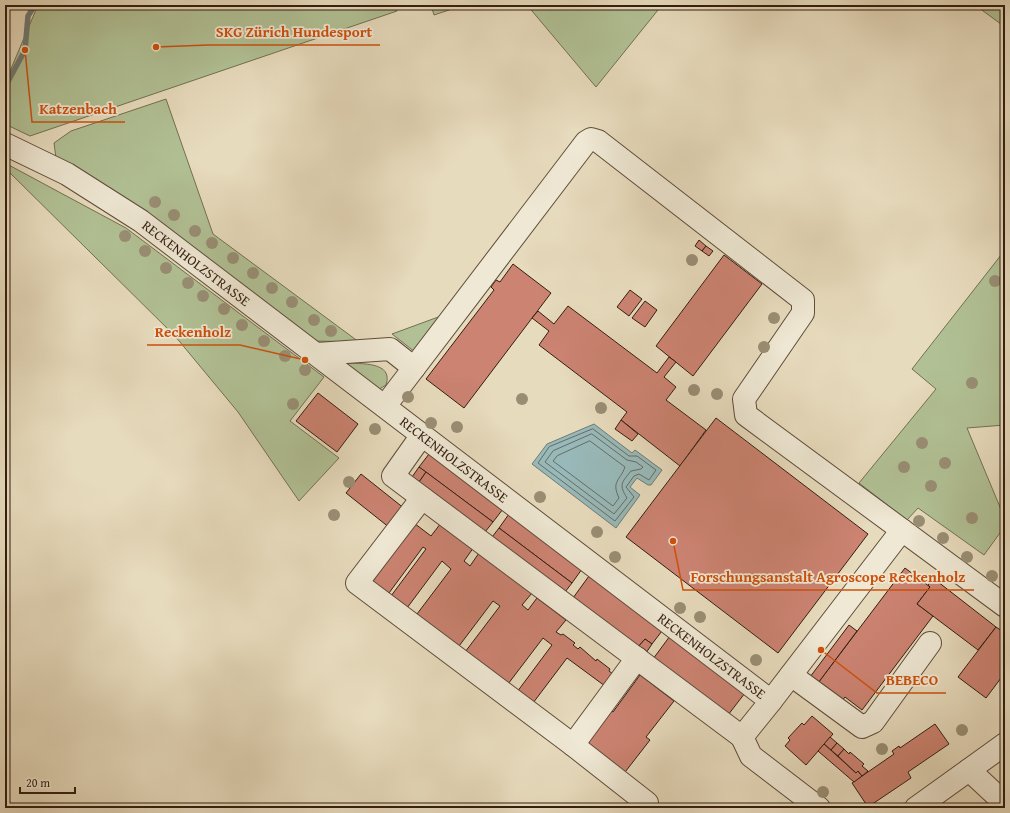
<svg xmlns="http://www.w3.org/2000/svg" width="1010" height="813" font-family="'Gentium Book Plus',serif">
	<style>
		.green { fill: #b1c195; stroke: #727052 }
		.water { fill: #98b9b9; stroke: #707b75 }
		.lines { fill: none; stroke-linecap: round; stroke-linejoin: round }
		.shore { stroke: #666c64; stroke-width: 1 }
		.stream { stroke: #707b75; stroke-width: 5.5 }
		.building { fill: #cc8372; stroke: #331e10 }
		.minor-casing { stroke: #604d3b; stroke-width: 24 }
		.minor { stroke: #efe8d4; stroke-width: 22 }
		.tree { fill: #998e74 }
		.labels { text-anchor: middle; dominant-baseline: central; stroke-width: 3.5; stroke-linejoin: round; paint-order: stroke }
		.street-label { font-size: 14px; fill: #331e10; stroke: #efe8d4 }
		.leader { fill: none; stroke: #cd500d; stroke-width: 1.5 }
		.callout-dot { fill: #cd500d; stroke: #efe8d4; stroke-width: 1.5 }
		.callout-label { font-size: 15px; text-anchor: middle; font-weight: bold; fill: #cd500d; stroke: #efe8d4; stroke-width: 3.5; stroke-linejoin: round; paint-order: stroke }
	</style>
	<rect width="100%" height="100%" fill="#e7dbbd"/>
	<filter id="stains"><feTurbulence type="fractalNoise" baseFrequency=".005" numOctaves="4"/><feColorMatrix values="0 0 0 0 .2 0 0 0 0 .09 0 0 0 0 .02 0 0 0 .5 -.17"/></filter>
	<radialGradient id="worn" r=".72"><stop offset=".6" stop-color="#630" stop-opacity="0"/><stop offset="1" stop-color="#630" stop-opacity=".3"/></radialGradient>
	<g class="green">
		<polygon points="38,5 395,5 397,11 30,136 5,124 5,83"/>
		<polygon points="431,5 464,5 434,15"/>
		<polygon points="527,5 662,5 596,87"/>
		<polygon points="975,5 1005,5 1005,27"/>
		<polygon points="166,99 213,234 359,342 315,341 56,158 54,143 71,131"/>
		<polygon points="5,163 126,228 324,377 290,421 339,458 299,501 238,412 175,336 5,168"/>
		<polygon points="1005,250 1005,425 967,428 1005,519 1005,526 984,555 918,508 907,520 859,483 936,389 912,369"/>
		<polygon points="441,316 415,352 392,334"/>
		<path d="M344 363C360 364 394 361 386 385L378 390Z"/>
	</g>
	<polygon class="water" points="594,424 632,453 635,450 662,470 651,485 648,485 637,478 630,487 640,495 616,528 532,464 547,444"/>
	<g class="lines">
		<g class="shore">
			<polygon points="593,429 629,456 637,456 656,470 649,480 639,474 634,476 626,487 634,497 615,521 538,463 549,447"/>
			<path d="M592 434 627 460 636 462 643 467 641 469 631 471C621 483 619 485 627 498L614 514 545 462 553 451Z"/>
			<path d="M590 441 625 467C620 481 611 481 619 498L613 506 553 461 557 456Z"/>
		</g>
		<polyline class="stream" points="5,87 25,50 28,16 35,5"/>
	</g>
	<g class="building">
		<polygon points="699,240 706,246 702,251 695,246"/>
		<polygon points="706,246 713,251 709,256 702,251"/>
		<polygon points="724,255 762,284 693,376 656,346"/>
		<polygon points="513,264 551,293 464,408 426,379 494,290 491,287 496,280 500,282"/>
		<polygon points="630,290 642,299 629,316 617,307"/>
		<polygon points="645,301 657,310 645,327 632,318"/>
		<polygon points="568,306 657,373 669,357 676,362 664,377 676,387 666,400 706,430 680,466 621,420 627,412 539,345 549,331 532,318 538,311 554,324"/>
		<polygon points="318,393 358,424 337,452 296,421"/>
		<polygon points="716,418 868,534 778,653 626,537"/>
		<polygon points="621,420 638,434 632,441 615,429"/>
		<polygon points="429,454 503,509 493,522 419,467"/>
		<polygon points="419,467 426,472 419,482 412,477"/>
		<polygon points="426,472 493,522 485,532 419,482"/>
		<polygon points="361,474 405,509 390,528 346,493"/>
		<polygon points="509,514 582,569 572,583 499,528"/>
		<polygon points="410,520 431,536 441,523 474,547 464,561 470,566 479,553 532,593 522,605 528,610 537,598 566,620 556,632 561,635 563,634 575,643 573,645 578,649 580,647 596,661 597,659 610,669 609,671 613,674 605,686 567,658 530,707 514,696 552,645 543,638 505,688 462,656 500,606 493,601 456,650 414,618 451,569 442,561 404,612 388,600 426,549 423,547 386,597 370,585 407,535"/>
		<polygon points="499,528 572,583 565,592 492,537"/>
		<polygon points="905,568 930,587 917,604 933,616 862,710 845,697 842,701 818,683"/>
		<polygon points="589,576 662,631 652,644 645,639 638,647 573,598"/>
		<polygon points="933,578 996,627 978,650 917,604 930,587 928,585"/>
		<polygon points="849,625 857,631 818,683 810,677"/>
		<polygon points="996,627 1005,633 1005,675 1004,674 986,698 958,677"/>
		<polygon points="670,636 745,693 728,715 653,659"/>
		<polygon points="645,639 652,644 646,653 638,647"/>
		<polygon points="640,675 674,701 646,737 650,740 622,776 582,747 610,710 613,712"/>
		<polygon points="812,716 833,734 806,765 785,746 790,740 788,738 802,723 804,725"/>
		<polygon points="935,724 949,744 908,772 911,778 868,807 852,783 894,754 892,751 899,746 900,748"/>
		<polygon points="830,737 837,743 831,750 824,744"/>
		<polygon points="837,743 844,749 838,756 831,750"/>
		<polygon points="824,744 856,773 858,771 862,776 854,782 818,751"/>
		<polygon points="844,749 849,754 850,752 864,764 862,766 868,771 862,776 858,771 856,773 838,756"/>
	</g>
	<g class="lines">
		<defs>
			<g id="minor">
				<path id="s1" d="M5 144 67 174 141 221 771 701 742 737 751 756 819 808"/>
				<polyline points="317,354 390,349 414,368"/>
				<polyline points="385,406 586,142 591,139 598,141 803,300 803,313 744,399 746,415 1005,606"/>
				<polyline points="422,435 393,476 742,737"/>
				<polyline points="422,498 357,583 573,745 647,803"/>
				<polyline points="791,675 862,727 873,722 930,643"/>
				<polyline points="771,701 902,530"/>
				<polyline points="573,745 637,658"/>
				<polyline points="969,770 998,797 1005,807"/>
				<polyline points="916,808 1005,744"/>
			</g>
		</defs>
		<use href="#minor" class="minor-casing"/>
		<use href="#minor" class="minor"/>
	</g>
	<g class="tree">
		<circle cx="155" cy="202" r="6"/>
		<circle cx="174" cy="215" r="6"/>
		<circle cx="195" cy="231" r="6"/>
		<circle cx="125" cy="236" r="6"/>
		<circle cx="212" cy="243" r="6"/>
		<circle cx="145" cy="251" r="6"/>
		<circle cx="233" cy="258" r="6"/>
		<circle cx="692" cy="260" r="6"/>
		<circle cx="166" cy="268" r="6"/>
		<circle cx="253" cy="273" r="6"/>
		<circle cx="995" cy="281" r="6"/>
		<circle cx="188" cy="283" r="6"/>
		<circle cx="272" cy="288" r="6"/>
		<circle cx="203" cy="296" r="6"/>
		<circle cx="292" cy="302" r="6"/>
		<circle cx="224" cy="309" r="6"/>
		<circle cx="774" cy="318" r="6"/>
		<circle cx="314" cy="320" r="6"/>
		<circle cx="242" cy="325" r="6"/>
		<circle cx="331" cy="331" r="6"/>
		<circle cx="264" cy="341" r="6"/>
		<circle cx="764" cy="347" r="6"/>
		<circle cx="285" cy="356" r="6"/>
		<circle cx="305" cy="370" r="6"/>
		<circle cx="972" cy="383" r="6"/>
		<circle cx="694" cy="390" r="6"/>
		<circle cx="717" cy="394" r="6"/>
		<circle cx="408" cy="397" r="6"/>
		<circle cx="522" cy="399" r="6"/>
		<circle cx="293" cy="404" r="6"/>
		<circle cx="601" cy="408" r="6"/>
		<circle cx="431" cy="423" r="6"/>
		<circle cx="457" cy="427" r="6"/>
		<circle cx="375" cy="429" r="6"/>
		<circle cx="922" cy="443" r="6"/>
		<circle cx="945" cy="463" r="6"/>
		<circle cx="904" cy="467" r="6"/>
		<circle cx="349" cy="482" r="6"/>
		<circle cx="931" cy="486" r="6"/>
		<circle cx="540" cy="497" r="6"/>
		<circle cx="334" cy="515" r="6"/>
		<circle cx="972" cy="518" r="6"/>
		<circle cx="919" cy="521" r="6"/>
		<circle cx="597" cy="532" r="6"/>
		<circle cx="943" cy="538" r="6"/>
		<circle cx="615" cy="557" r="6"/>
		<circle cx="967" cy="557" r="6"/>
		<circle cx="992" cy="576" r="6"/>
		<circle cx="680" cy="608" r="6"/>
		<circle cx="700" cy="617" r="6"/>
		<circle cx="756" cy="660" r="6"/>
		<circle cx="962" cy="730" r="6"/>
		<circle cx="882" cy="749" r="6"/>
		<circle cx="823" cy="792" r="6"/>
	</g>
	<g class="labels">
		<g class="street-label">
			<text stroke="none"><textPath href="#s1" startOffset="226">RECKENHOLZSTRASSE</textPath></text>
			<text stroke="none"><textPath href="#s1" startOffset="550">RECKENHOLZSTRASSE</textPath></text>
			<text stroke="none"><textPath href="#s1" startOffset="874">RECKENHOLZSTRASSE</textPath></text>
		</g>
	</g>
	<path class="leader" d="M156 47L208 45H380M25 50L32 122H125M305 360L240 345H147M673 541L683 590H974M821 650L877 693H946"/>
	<g class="callout-dot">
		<circle cx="156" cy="47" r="4"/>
		<circle cx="25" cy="50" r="4"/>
		<circle cx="305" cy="360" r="4"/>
		<circle cx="673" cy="541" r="4"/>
		<circle cx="821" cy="650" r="4"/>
	</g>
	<g class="callout-label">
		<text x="294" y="37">SKG Zürich Hundesport</text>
		<text x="78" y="114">Katzenbach</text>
		<text x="193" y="337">Reckenholz</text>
		<text x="828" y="582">Forschungsanstalt Agroscope Reckenholz</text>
		<text x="912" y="685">BEBECO</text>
	</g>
	<rect width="1010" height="813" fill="none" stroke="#e7dbbd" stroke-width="20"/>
	<rect x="6" y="6" width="998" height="801" fill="none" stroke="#331e10" stroke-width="2"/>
	<rect x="10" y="10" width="990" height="793" fill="none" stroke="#331e10"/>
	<path d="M20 787v6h55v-6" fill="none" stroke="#331e10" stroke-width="2"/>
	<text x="26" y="787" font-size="12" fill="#331e10" stroke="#efe8d4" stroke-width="3" paint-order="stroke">20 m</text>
	<rect width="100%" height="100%" filter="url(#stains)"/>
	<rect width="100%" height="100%" fill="url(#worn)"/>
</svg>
